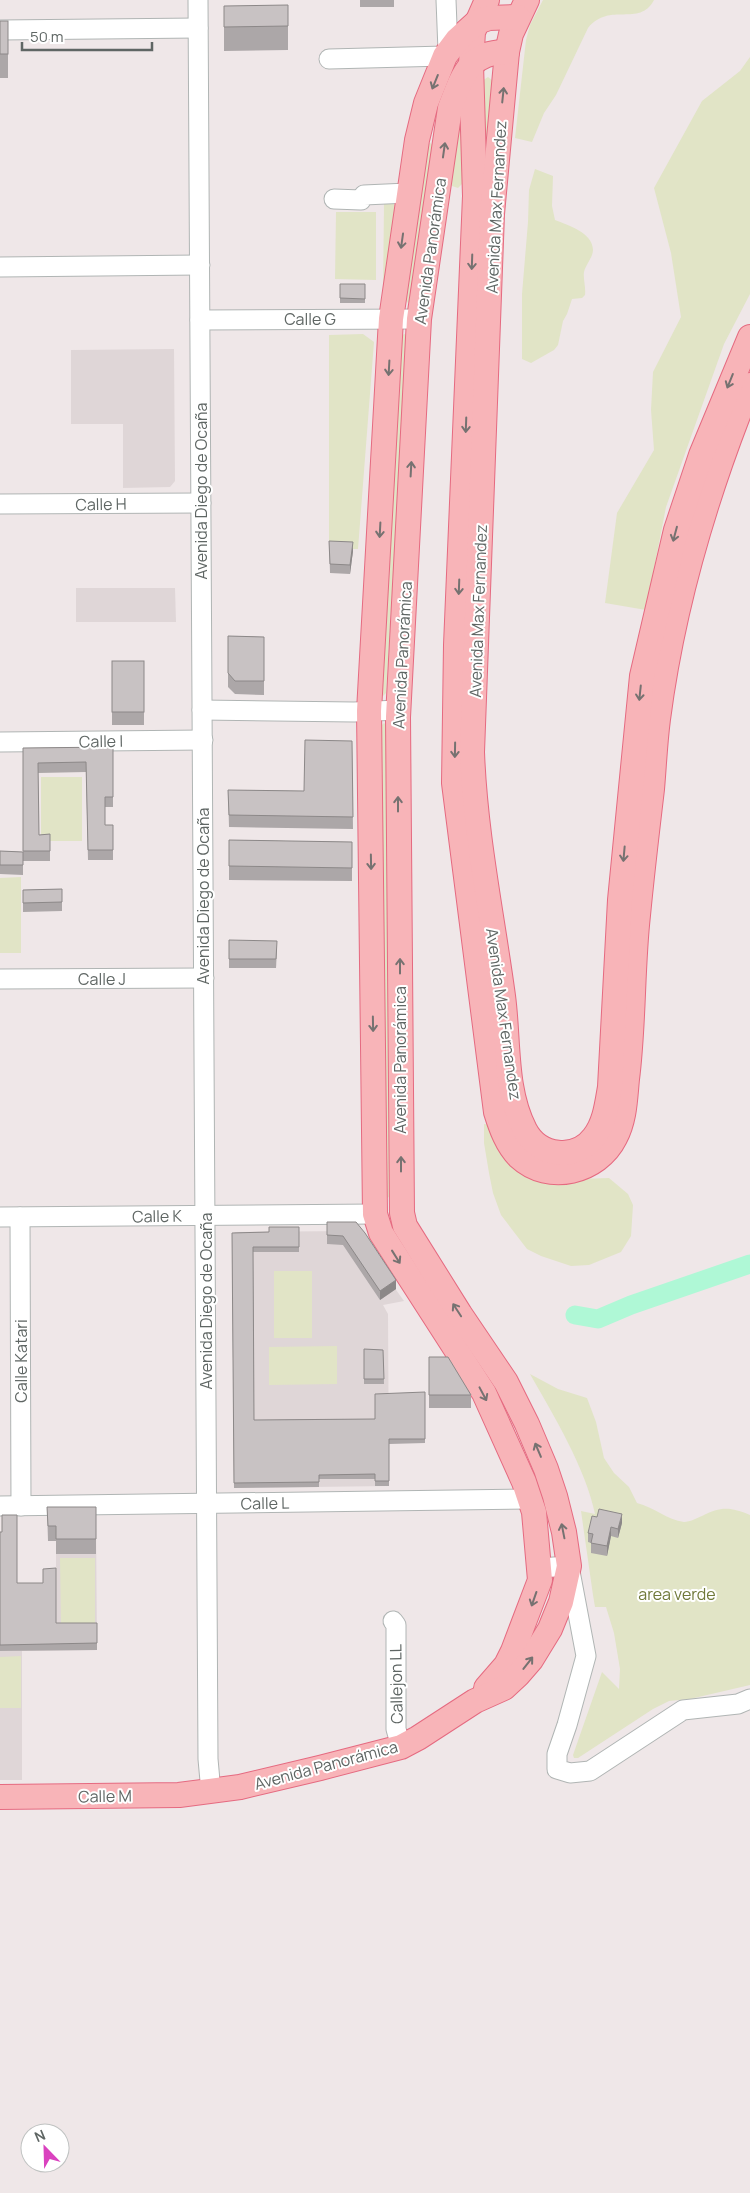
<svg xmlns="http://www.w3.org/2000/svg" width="750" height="2193" font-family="Manrope,sans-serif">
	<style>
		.education { fill: #dfd6d7 }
		.green { fill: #e1e4c6 }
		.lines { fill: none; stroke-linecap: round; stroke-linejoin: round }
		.canal { stroke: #aff8d6; stroke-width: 19 }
		.minor-casing { stroke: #b0b5b4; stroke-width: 21 }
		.major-casing { stroke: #e56a80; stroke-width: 26 }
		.minor { stroke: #fff; stroke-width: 19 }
		.major { stroke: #f8b4b8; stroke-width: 24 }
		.wall { fill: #aca7a8 }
		.shaded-wall { fill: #8c8888 }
		.building { fill: #c8c2c3; stroke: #8c8888 }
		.oneway { stroke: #767271 }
		.labels { text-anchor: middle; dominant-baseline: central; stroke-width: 4; stroke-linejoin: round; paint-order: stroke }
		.street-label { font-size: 16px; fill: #5f6664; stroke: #fff }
		.park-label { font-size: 16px; fill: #70793a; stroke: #fff }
	</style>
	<rect width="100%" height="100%" fill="#efe7e8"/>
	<g class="education">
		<polygon points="174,349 175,481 170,487 123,488 123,424 71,424 71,350"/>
		<polygon points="76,588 175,588 176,622 76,622"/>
		<polygon points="354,1231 404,1301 383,1305 388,1314 389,1486 236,1488 234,1484 232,1237 235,1232"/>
		<polygon points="56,1521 96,1521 97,1650 22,1651 22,1780 0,1780 0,1651 20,1650 56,1614"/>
	</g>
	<g class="green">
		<path d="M543 0H654C639 28 610 1 588 28L556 95 544 113 532 142 515 138 526 40 530 25Z"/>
		<polygon points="750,57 750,294 724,344 666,507 646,610 605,603 617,513 654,450 651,410 653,372 681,317 671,253 654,188 702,101 740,71"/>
		<polygon points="488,77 493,81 487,135 485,186 482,81"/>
		<polygon points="461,120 463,183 458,188 452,186 451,182"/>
		<polygon points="430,143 433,145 411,301 408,303 406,300 428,144"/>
		<path d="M535 169 553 176 552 206 555 220C568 225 593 233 593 250 593 257 586 264 584 272 583 279 586 287 585 295L582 298 572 299 567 314 563 321 558 345 554 350 531 363 522 359V294L528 222 529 190Z"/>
		<polygon points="384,202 392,202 395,205 383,294"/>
		<polygon points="336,212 376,212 376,280 335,279"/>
		<polygon points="363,334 374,342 358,549 329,549 329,335"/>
		<polygon points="405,334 407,336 386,693 383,696 381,693 402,335"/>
		<polygon points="384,723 386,725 390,1196 387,1198 385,1196 382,725"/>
		<rect x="41" y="777" width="41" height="64"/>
		<polygon points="21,877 21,953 0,953 0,878"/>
		<polygon points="484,1124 500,1126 578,1179 609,1178 628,1194 633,1205 631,1236 621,1252 589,1265 571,1266 541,1256 527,1249 501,1215 493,1193 489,1173 484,1143"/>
		<rect x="274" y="1271" width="38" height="67"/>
		<polygon points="337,1346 337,1384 269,1385 269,1347"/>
		<path d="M530 1374 558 1389 587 1398 596 1422 604 1458 614 1473 629 1487 637 1503C654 1507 667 1520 684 1522 690 1522 697 1518 702 1516 721 1506 731 1507 750 1515V1685L690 1699 669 1701 653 1709 578 1758H574L573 1755 602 1672 619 1689 620 1669 614 1633 606 1607H595L593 1595 581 1511 595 1514C586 1469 553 1414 530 1374Z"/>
		<polygon points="60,1558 95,1558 95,1624 61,1624"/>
		<polygon points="21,1656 21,1708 0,1708 0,1657"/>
	</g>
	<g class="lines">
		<polyline class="canal" points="575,1315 598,1319 631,1305 750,1264"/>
		<defs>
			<g id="minor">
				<polyline points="198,0 208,1759 211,1792"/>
				<polyline points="446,0 448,51"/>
				<polyline points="0,30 198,28"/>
				<polyline points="329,59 445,56"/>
				<polyline points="334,199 361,200 364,195 408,193"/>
				<polyline points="0,267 200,265"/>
				<polyline points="200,320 419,319"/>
				<polyline points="0,504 201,503"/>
				<polyline points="202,710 354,712 398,710"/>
				<polyline points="0,742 203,740"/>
				<polyline points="0,979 204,978"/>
				<polyline points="0,1217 375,1214"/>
				<polyline points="20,1217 21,1506"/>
				<polyline points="0,1506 531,1499"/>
				<polyline points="539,1568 569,1566 586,1656 567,1725 557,1754 557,1769 570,1773 590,1771 683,1710 738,1704 750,1699"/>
				<polyline points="393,1621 396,1625 396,1729 401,1747"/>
			</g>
			<g id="major">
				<path d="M487 0 473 32 471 64 475 196 456 645 454 783 496 1112C501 1128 507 1145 519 1157 549 1185 598 1172 615 1138 625 1119 625 1099 627 1079 634 1024 632 969 638 915 642 873 647 831 652 789 654 766 655 742 658 719 673 604 707 491 750 385"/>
				<path d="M527 0 511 34 507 52 492 214 472 752C475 834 492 915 503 996 509 1040 504 1090 525 1130 539 1157 576 1161 594 1137 605 1123 607 1104 610 1087L620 900 642 676 676 530 701 455 750 337"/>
				<polyline points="486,1688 506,1665 513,1651 540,1580 534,1512 524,1482 484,1393 381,1233 375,1214 369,711 391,319 417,140 426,103 445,56 457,40 477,22 489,18 518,17"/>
				<path d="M0 1797 179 1795 240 1787 320 1768 401 1747 418 1738 475 1701 504 1688 518 1675 531 1660 550 1629 561 1602 569 1566 564 1532 555 1496 546 1469 527 1424 506 1382 460 1314 405 1226 402 1213 398 717 419 319 450 108C462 77 469 51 507 52"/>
			</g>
		</defs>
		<use href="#minor" class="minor-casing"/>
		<use href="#major" class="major-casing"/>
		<use href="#minor" class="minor"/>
		<use href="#major" class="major"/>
	</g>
	<g class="wall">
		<rect x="360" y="0" width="34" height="7"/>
		<polygon points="224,6 288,26 288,50 224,51"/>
		<rect x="0" y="21" width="8" height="57"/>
		<rect x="340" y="284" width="25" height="19"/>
		<polygon points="329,541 353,551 350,574 330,573"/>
		<polygon points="228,636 264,637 264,695 235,694 228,687"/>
		<rect x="112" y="661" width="32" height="64"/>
		<polygon points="352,741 353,829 229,827 228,790 304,791"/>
		<polygon points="113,747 113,807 105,807 105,825 113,825 113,860 88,860 86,772 38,773 39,835 50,834 50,861 23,861 23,748"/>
		<polygon points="229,840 352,842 352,881 229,880"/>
		<polygon points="0,851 23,852 23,875 0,874"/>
		<polygon points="62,889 62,911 23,912 23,890"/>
		<polygon points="229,940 277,950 276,968 229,968"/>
		<polygon points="327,1222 356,1222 396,1289 380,1300 343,1245 327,1244"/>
		<polygon points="299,1227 299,1252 253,1252 254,1420 375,1419 425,1392 425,1443 389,1444 389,1486 375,1486 375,1479 319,1479 319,1487 234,1488 232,1233 269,1232"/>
		<polygon points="364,1349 383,1350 384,1384 364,1384"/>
		<polygon points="429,1357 471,1395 471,1408 429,1408"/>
		<polygon points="47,1507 96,1507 96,1554 56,1554 56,1541 48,1541"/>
		<polygon points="622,1523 618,1538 611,1536 607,1556 591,1553 591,1543 588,1542 588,1533"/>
		<polygon points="0,1532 17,1583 56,1623 97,1623 97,1650 0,1651"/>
	</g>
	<g class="shaded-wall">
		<polygon points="353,542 353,551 350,574 350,565"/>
		<polygon points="396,1280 396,1289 380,1300 380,1291"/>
		<polygon points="622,1514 622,1523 618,1538 618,1529"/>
		<polygon points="611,1527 611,1536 607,1556 607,1546"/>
	</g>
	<g class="building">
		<polygon points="288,5 288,26 224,27 224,6"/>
		<rect x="0" y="21" width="8" height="33"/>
		<polygon points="340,284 365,284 365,299 340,298"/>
		<polygon points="329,541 353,542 350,565 330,564"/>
		<polygon points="228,636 264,637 264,681 235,681 228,673"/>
		<rect x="112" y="661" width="32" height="51"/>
		<polygon points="305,740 352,741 353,817 229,815 228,790 304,791"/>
		<polygon points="113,747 113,797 105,797 105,825 113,825 113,850 88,850 86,762 38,763 39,835 50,834 50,851 23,851 23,748"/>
		<polygon points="229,840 352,842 352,868 229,866"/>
		<polygon points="0,851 23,852 23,865 0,865"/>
		<polygon points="62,889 62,902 23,903 23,890"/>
		<polygon points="229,940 277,941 276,959 229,959"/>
		<polygon points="327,1222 356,1222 365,1233 396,1280 380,1291 343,1236 327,1235"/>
		<polygon points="269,1227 299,1227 299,1247 253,1247 254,1420 375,1419 375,1394 425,1392 425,1439 389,1439 389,1481 375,1481 375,1474 319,1475 319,1482 234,1483 232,1233 269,1232"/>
		<polygon points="364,1349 383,1350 384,1379 364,1379"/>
		<polygon points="429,1357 448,1357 471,1395 429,1395"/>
		<polygon points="47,1507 96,1507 96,1539 56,1539 56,1526 48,1526"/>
		<polygon points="599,1509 622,1514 618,1529 611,1527 607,1546 591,1543 593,1534 588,1533 592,1516 597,1517"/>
		<polygon points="2,1515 17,1515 17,1583 43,1583 43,1569 56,1568 56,1623 97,1623 97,1643 0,1645 0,1532 2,1532"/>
	</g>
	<defs><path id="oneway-shaft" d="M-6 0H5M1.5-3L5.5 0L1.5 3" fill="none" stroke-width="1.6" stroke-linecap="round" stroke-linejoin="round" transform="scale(1.25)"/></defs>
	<g class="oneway">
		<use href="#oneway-shaft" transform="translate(435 82) rotate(112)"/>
		<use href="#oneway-shaft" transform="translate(503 95) rotate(-84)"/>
		<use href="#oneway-shaft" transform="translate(444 150) rotate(-82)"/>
		<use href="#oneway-shaft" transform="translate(402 241) rotate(98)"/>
		<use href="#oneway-shaft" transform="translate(472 262) rotate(92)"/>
		<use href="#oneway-shaft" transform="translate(389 368) rotate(93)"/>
		<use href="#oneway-shaft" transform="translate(730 381) rotate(112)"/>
		<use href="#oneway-shaft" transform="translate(466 425) rotate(92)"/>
		<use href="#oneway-shaft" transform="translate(411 469) rotate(-87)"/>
		<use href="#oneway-shaft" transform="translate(380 530) rotate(93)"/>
		<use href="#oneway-shaft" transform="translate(675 534) rotate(105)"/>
		<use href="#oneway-shaft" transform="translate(459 587) rotate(92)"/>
		<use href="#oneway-shaft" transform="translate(640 693) rotate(96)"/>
		<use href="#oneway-shaft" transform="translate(455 750) rotate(91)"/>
		<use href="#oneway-shaft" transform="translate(398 804) rotate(-90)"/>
		<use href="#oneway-shaft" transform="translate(624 854) rotate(95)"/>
		<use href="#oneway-shaft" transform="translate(371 862) rotate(89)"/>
		<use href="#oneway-shaft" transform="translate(400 966) rotate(-90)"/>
		<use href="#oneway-shaft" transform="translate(373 1024) rotate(89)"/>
		<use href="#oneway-shaft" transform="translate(401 1164) rotate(-90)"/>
		<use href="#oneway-shaft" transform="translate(396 1257) rotate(58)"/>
		<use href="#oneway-shaft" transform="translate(457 1310) rotate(-123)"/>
		<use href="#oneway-shaft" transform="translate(483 1394) rotate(62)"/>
		<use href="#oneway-shaft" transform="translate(538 1450) rotate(-113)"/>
		<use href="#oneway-shaft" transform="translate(563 1531) rotate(-101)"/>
		<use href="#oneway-shaft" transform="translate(534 1599) rotate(109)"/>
		<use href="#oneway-shaft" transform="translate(528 1663) rotate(-52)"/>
	</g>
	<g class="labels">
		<g class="street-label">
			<text transform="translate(496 207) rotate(-87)">Avenida Max Fernandez</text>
			<text transform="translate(430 251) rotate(-82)">Avenida Panorámica</text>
			<text x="310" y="319">Calle G</text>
			<text transform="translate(201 491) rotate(-90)">Avenida Diego de Ocaña</text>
			<text transform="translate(101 504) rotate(-1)">Calle H</text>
			<text transform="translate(478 611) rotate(-88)">Avenida Max Fernandez</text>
			<text transform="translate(402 655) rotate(-87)">Avenida Panorámica</text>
			<text transform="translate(101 741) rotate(-1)">Calle I</text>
			<text transform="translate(203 896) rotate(-90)">Avenida Diego de Ocaña</text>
			<text x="102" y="979">Calle J</text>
			<text transform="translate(504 1014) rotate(82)">Avenida Max Fernandez</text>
			<text transform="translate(400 1060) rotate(-90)">Avenida Panorámica</text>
			<text transform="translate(157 1216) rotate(-1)">Calle K</text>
			<text transform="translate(206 1301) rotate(-90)">Avenida Diego de Ocaña</text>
			<text transform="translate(21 1361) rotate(-90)">Calle Katari</text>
			<text transform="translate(265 1503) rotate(-1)">Calle L</text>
			<text transform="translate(396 1684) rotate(-91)">Callejon LL</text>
			<text transform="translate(326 1765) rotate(-15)">Avenida Panorámica</text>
			<text transform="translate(105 1796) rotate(-1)">Calle M</text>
		</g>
		<g class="park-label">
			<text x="677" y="1594">area verde</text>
		</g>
	</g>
	<g transform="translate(45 2148) rotate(337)"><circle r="24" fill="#ffffff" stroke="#bfc2c1"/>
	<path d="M0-4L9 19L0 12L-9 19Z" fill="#da42bf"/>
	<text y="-8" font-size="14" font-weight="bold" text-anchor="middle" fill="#5f6664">N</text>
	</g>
	<path d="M22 42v8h130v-8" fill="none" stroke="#5f6664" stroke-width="2.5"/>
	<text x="30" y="42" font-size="15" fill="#5f6664" stroke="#ffffff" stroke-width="4" paint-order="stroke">50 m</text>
</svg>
